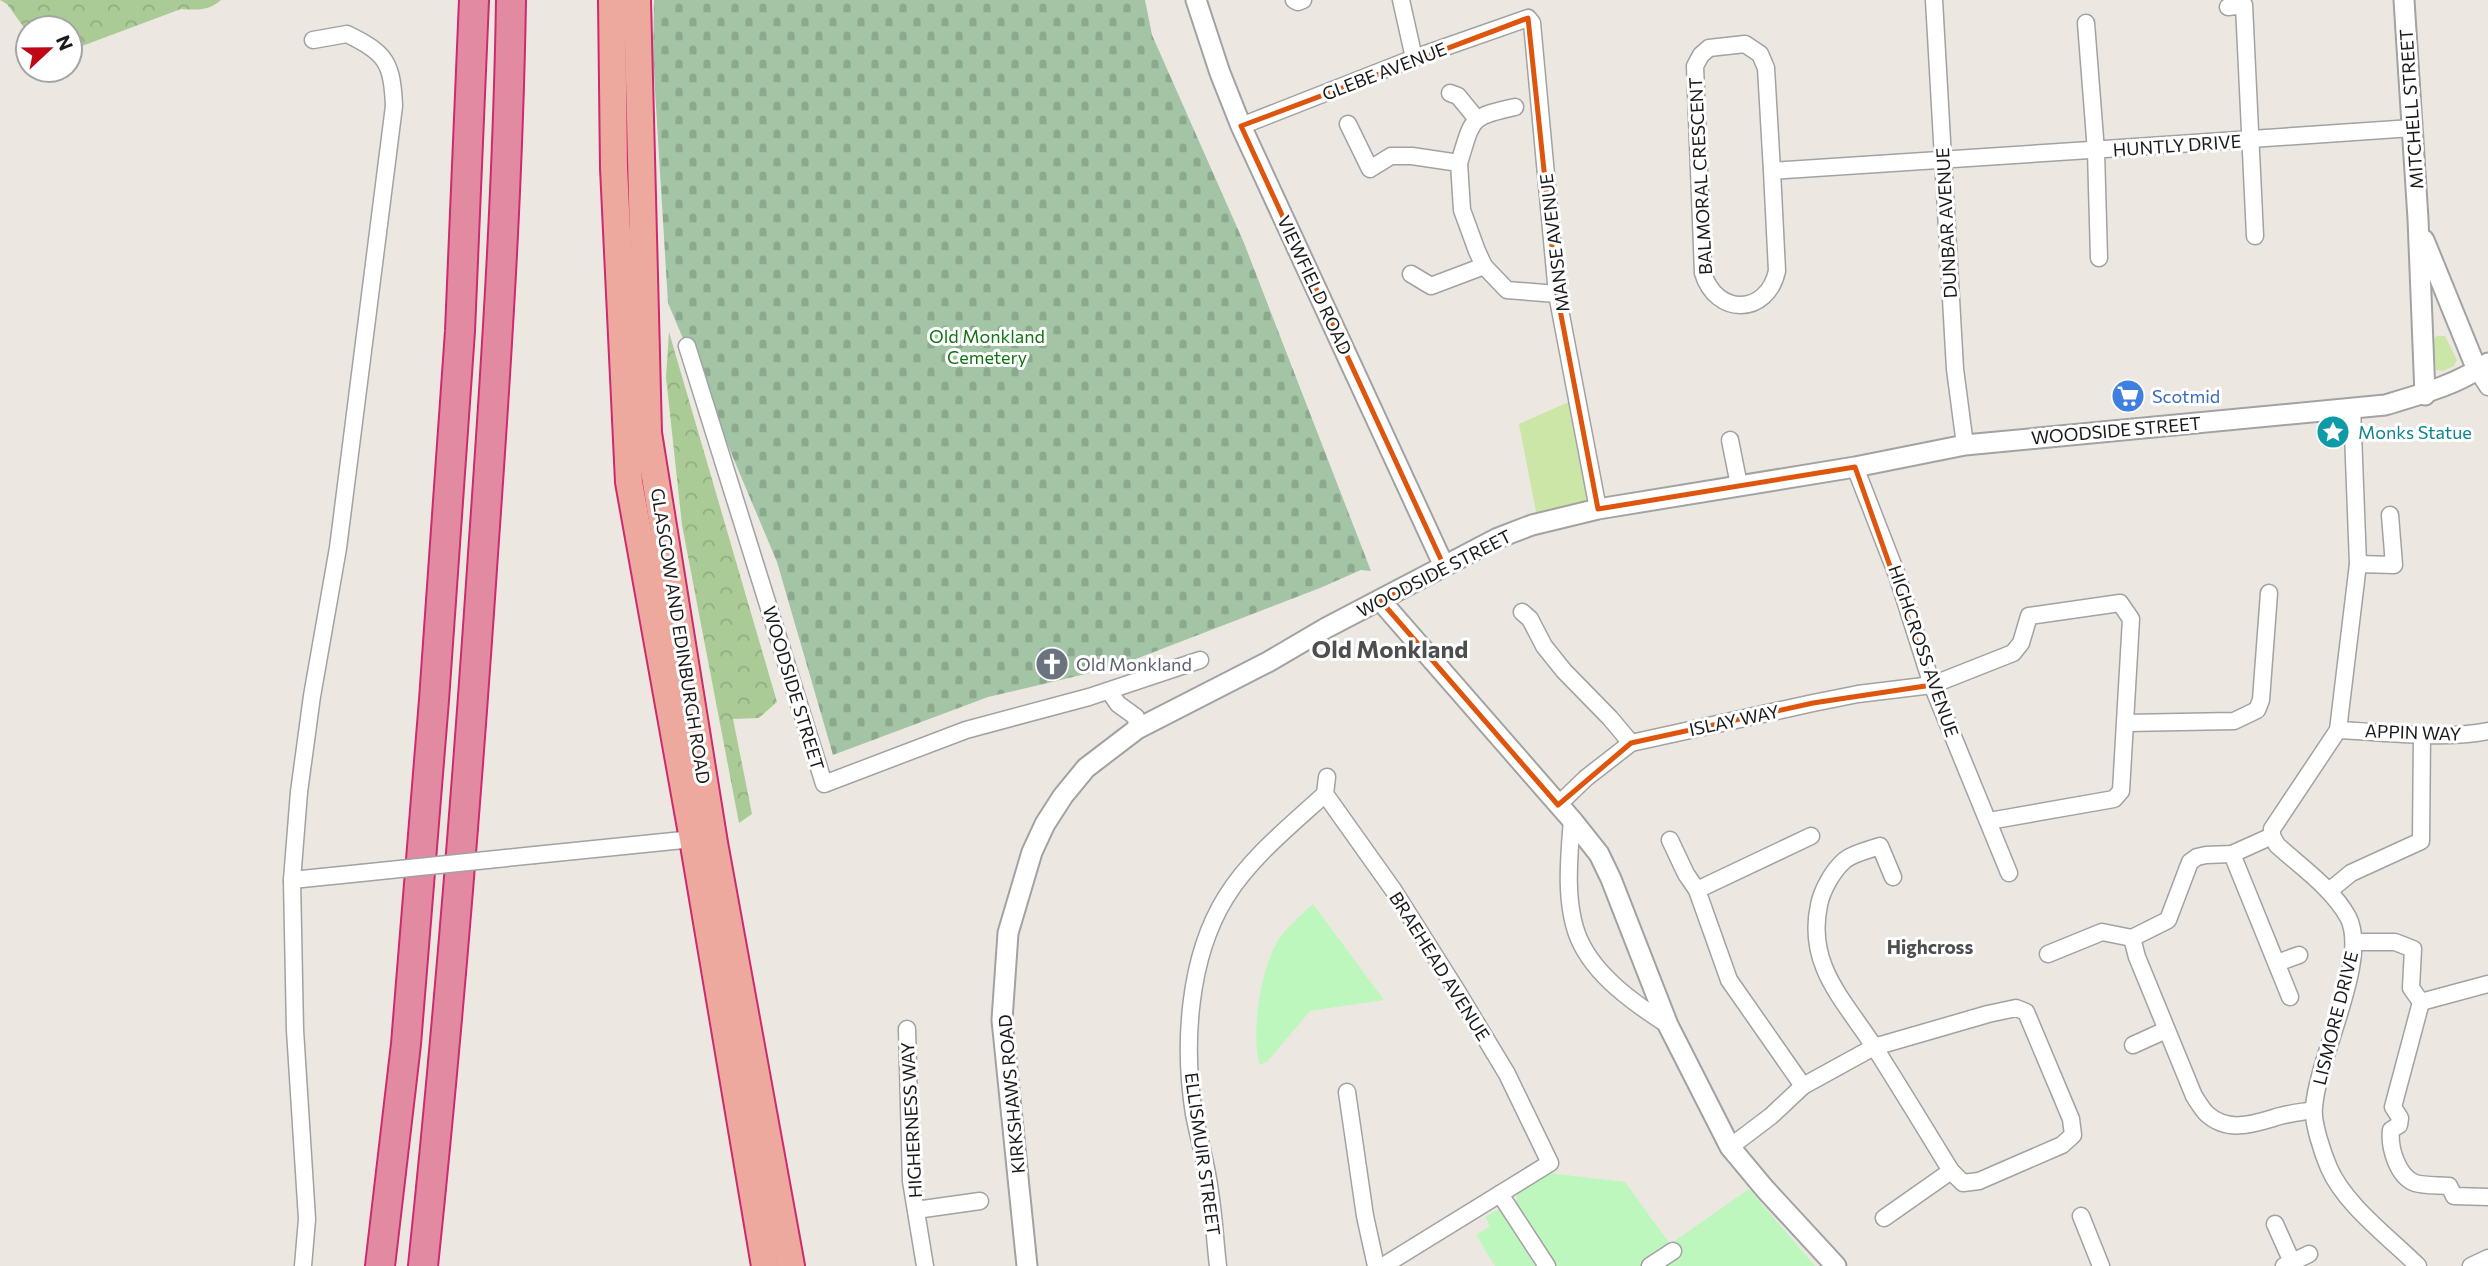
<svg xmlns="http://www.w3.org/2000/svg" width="2488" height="1266" font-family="Commissioner,sans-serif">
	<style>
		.grass { fill: #cbe6a7 }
		.forest { fill: url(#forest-crowns) }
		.cemetery { fill: url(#cemetery-stones) }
		.park { fill: #bdf7bd }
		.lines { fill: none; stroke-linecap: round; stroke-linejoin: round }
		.minor-casing { stroke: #a2a2a2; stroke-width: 19 }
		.tertiary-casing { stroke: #a2a2a2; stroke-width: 23 }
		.trunk-casing { stroke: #cf296f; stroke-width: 30 }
		.motorway-casing { stroke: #cf296f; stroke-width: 32 }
		.minor { stroke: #fff; stroke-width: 16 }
		.tertiary { stroke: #fff; stroke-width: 19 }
		.trunk { stroke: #eda99e; stroke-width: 26 }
		.motorway { stroke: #e28aa1; stroke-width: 28 }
		.minor-bridge-casing { stroke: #a2a2a2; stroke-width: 19; stroke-linecap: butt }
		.minor-bridge { stroke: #fff; stroke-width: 16 }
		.marked { fill: none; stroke: #de560d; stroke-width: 5; stroke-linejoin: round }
		.labels { text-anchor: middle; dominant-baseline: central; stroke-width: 6; stroke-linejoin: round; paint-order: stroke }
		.street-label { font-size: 18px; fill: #1b1b1b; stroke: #fff }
		.park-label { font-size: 18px; fill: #0f730f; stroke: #fff }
		.shop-label { font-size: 18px; fill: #366cbe; stroke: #fff; text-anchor: start }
		.culture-label { font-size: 18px; fill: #0d838f; stroke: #fff; text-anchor: start }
		.worship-label { font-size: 18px; fill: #5b616d; stroke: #fff; text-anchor: start }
		.neighbourhood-label { font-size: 19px; font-weight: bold; fill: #4e4e4e; stroke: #fff }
		.district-label { font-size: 24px; font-weight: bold; fill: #4e4e4e; stroke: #fff }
	</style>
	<defs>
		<pattern id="forest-crowns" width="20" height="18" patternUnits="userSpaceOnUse" patternTransform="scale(1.75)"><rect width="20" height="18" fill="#aacb96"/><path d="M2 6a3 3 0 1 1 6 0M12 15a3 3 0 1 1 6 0" fill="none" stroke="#92ae81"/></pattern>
		<pattern id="cemetery-stones" width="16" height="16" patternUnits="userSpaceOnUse" patternTransform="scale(1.75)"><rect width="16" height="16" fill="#a3c4a5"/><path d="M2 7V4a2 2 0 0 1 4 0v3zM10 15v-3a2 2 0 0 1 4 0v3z" fill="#8ca88d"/></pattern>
	</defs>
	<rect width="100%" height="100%" fill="#ece8e1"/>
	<g class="grass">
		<polygon points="2437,336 2445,336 2457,360 2454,366 2443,371 2436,370 2433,340"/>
		<polygon points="1573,400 1592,506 1537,517 1519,424"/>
	</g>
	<g class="forest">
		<path d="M0 0H221C209 11 197 10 181 9L82 46 70 47V28H28V33L7 4Z"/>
		<polygon points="669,332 777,702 759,718 733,719 752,814 739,823 682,525 666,377"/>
	</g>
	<polygon class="cemetery" points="654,0 1145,0 1152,35 1244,243 1371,571 1361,570 1320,588 1115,667 988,697 833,755 777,562 668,303 653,57"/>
	<g class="park">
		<path d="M1313 904 1384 1000 1310 1011 1267 1062 1260 1065C1250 1034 1261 966 1279 939 1288 926 1302 914 1313 904Z"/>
		<polygon points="1549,1173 1625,1182 1670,1244 1749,1189 1815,1266 1554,1266 1517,1209 1517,1193"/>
		<polygon points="1499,1209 1535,1266 1495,1266 1476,1235 1490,1226 1485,1217"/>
	</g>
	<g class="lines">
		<defs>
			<g id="minor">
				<polyline points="1294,0 1298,2 1303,0"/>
				<polyline points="1401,0 1414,58"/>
				<polyline points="1934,0 1955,369 1965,445"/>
				<polyline points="2228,7 2244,5 2255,236"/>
				<polyline points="2086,23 2096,151 2099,258"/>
				<polyline points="1450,93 1458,96 1476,118"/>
				<polyline points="1348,124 1370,169 1391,156 1412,156 1459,163 1462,210 1477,251 1484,266 1507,290 1557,294"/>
				<polyline points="1241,126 1414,58 1528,18 1532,23 1557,294 1598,509"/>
				<path d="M1459 163C1473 119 1468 117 1515 107"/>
				<path d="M1772 171 1766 68 1760 54 1745 44 1709 48 1701 55 1695 66 1703 273C1716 316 1767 316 1777 271L1772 171C1985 156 2199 144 2412 128"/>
				<polyline points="1411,274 1431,286 1484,266"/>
				<polyline points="687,346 824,784 966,730 1089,697 1200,660"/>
				<polyline points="2477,370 2488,387"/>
				<path d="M2352 407 2358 564 2338 730 2272 829V836L2277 845C2301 867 2332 888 2348 917 2370 959 2318 1056 2314 1107 2312 1122 2323 1154 2329 1168 2345 1205 2390 1238 2418 1266"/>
				<polyline points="1730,440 1739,485"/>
				<polyline points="1855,467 1897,575 1932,685 2009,873"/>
				<polyline points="2358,564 2394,565 2390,515"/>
				<polyline points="1522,612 1530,619 1544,646 1564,671 1610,718 1631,743"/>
				<polyline points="1109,691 1118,704 1136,717 1137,729"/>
				<polyline points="2126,723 2234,721 2257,710 2261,700 2269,593"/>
				<path d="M2338 730C2383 732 2444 740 2488 731"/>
				<polyline points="1327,777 1325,794 1394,891 1457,991 1507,1074 1550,1163 1383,1266"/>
				<polyline points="1558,805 1586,778 1631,743 1813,703 1858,694 1932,685 2013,653 2021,643 2029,616 2120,603 2131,619 2121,791 2114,799 1989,821"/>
				<path d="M1572 820C1569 856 1564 904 1579 939 1595 976 1635 1004 1668 1025"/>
				<polyline points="1670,840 1686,874 1697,890 1729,980 1803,1086"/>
				<polyline points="2232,854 2290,997"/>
				<polyline points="535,855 693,839"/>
				<path d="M1893 877 1880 846C1869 850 1854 853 1845 860 1833 870 1822 890 1819 905 1806 966 1845 1001 1875 1048 1901 1089 1926 1130 1951 1171"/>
				<polyline points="292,880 361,873"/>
				<polyline points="1697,890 1811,836"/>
				<polyline points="2329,891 2351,873 2421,841 2422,734"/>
				<path d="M2132 938 2137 957 2194 1096C2198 1102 2202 1109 2207 1114 2229 1134 2256 1123 2280 1116 2291 1113 2302 1112 2313 1110"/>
				<polyline points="2132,938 2168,920 2190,862 2197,857 2206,855 2232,854 2272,836"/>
				<path d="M2355 942H2395L2413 949 2411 988 2421 1002 2393 1107 2400 1118 2399 1125 2391 1130C2389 1147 2397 1176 2415 1183 2425 1186 2438 1185 2449 1186L2454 1196 2488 1197"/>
				<polyline points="2048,954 2102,932 2132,938"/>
				<polyline points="2277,963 2299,955"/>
				<polyline points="2421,1002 2488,984"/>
				<polyline points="907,1029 911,1181 925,1266"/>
				<polyline points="2133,1045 2166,1030"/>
				<polyline points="1347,1092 1365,1216 1376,1266"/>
				<polyline points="1730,1147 1771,1116 1803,1086 1874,1047 1988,1014 2016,1008 2026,1012 2071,1119 2073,1135 2062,1145 1979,1181 1963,1183 1951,1171 1884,1218"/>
				<polyline points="1500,1194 1547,1266"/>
				<polyline points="916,1210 980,1201"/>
				<polyline points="2081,1216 2101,1266"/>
				<polyline points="2275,1224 2292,1262"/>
				<path d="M303 1266 307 1219 295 1030 292 880 299 792 312 696 338 548 394 106C392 62 386 53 347 34L313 40"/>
				<path d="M1218 1266C1215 1241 1214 1216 1210 1192 1207 1166 1199 1140 1194 1114 1183 1045 1188 958 1226 897 1251 857 1290 826 1325 794"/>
				<polyline points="1650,1266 1673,1251"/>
				<polyline points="2284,1266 2309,1254"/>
				<polyline points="2471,1266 2488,1258"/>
			</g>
			<g id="tertiary">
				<polyline points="1196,0 1220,73 1241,126 1444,566"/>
				<polyline points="2404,0 2418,219 2425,395"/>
				<polyline points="2424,240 2477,370"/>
				<polyline points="1380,600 1572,820 1599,854 1611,879 1668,1025 1730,1147 1765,1189 1836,1266"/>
				<path d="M1027 1266 1002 1020 1008 933 1032 852 1045 824 1063 796 1086 768 1137 729 1268 662 1326 628 1498 538 1532 525 1598 509 1855 467 1965 445 2385 405C2422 394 2456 385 2488 363"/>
			</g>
			<g id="trunk">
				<polyline points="612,0 614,168 629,482 693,839 765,1266"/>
				<polyline points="637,0 648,433 714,843 791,1266"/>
			</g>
			<g id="motorway">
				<polyline points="380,1266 406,1044 434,700 460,331 474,0"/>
				<path d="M423 1266C448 1029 467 792 483 554 496 370 508 185 511 0"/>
			</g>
		</defs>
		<use href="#minor" class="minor-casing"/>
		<use href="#tertiary" class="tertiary-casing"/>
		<use href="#trunk" class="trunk-casing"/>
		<use href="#motorway" class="motorway-casing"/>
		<use href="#minor" class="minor"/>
		<use href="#tertiary" class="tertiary"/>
		<use href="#trunk" class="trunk"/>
		<use href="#motorway" class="motorway"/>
		<defs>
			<polyline id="minor-bridge" points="361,873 535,855"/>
		</defs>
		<use href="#minor-bridge" class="minor-bridge-casing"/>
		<use href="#minor-bridge" class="minor-bridge"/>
	</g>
	<path class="marked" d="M1528 18 1557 294 1598 509 1855 467 1932 685 1813 703 1631 743 1558 805 1380 600 1444 566 1241 126Z"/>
	<defs>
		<symbol id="supermarket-disc" viewBox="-11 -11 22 22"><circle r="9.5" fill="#3f7fe0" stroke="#fff"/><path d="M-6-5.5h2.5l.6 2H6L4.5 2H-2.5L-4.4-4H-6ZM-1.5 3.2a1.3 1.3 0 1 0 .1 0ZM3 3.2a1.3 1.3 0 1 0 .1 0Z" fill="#fff"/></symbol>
		<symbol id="sight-disc" viewBox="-11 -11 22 22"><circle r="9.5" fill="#0f9aa8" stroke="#fff"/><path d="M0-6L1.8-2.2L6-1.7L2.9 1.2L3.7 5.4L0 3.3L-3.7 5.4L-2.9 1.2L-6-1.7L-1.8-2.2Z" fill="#fff"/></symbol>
		<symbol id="church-disc" viewBox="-11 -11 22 22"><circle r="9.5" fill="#6b7280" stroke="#fff"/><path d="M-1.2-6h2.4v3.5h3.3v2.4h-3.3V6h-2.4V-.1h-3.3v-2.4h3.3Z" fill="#fff"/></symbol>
	</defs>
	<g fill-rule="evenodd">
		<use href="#supermarket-disc" x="2109" y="377" width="38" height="38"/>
		<use href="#sight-disc" x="2314" y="413" width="38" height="38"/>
		<use href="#church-disc" x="1033" y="645" width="38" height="38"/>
	</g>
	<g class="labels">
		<g class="street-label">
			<text transform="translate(1384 71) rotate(-21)">GLEBE AVENUE</text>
			<text transform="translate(2411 109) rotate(-94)">MITCHELL STREET</text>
			<text transform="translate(2177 145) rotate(-4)">HUNTLY DRIVE</text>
			<text transform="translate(1700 176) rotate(-93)">BALMORAL CRESCENT</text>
			<text transform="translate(1946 223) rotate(-93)">DUNBAR AVENUE</text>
			<text transform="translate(1554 243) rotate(-97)">MANSE AVENUE</text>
			<text transform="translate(1315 285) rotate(65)">VIEWFIELD ROAD</text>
			<text transform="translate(2116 430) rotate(-5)">WOODSIDE STREET</text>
			<text transform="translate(1434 573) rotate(-27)">WOODSIDE STREET</text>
			<text transform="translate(681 636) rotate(81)">GLASGOW AND EDINBURGH ROAD</text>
			<text transform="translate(1924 651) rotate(71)">HIGHCROSS AVENUE</text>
			<text transform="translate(794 688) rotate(73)">WOODSIDE STREET</text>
			<text transform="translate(1734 720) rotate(-12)">ISLAY WAY</text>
			<text transform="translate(2413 732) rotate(2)">APPIN WAY</text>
			<text transform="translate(1440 966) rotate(58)">BRAEHEAD AVENUE</text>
			<text transform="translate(2335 1018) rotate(-76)">LISMORE DRIVE</text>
			<text transform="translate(1011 1094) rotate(-95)">KIRKSHAWS ROAD</text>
			<text transform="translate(911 1120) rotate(-93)">HIGHERNESS WAY</text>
			<text transform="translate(1203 1154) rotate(82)">ELLISMUIR STREET</text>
		</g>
		<g class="park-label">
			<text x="987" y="336">Old Monkland<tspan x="987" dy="21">Cemetery</tspan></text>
		</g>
		<g class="shop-label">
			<text x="2152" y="396">Scotmid</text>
		</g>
		<g class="culture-label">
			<text x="2358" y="432">Monks Statue</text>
		</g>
		<g class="worship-label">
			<text x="1076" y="664">Old Monkland</text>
		</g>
		<g class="neighbourhood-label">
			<text x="1930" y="946">Highcross</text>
		</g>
		<g class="district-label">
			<text x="1390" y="648">Old Monkland</text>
		</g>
	</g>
	<g transform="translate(49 49) rotate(68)"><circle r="33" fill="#ffffff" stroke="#a4a4a4" stroke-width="2"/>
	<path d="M0-5L12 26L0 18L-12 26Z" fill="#bf0715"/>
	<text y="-10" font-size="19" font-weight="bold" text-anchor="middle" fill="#1b1b1b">N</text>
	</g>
</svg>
